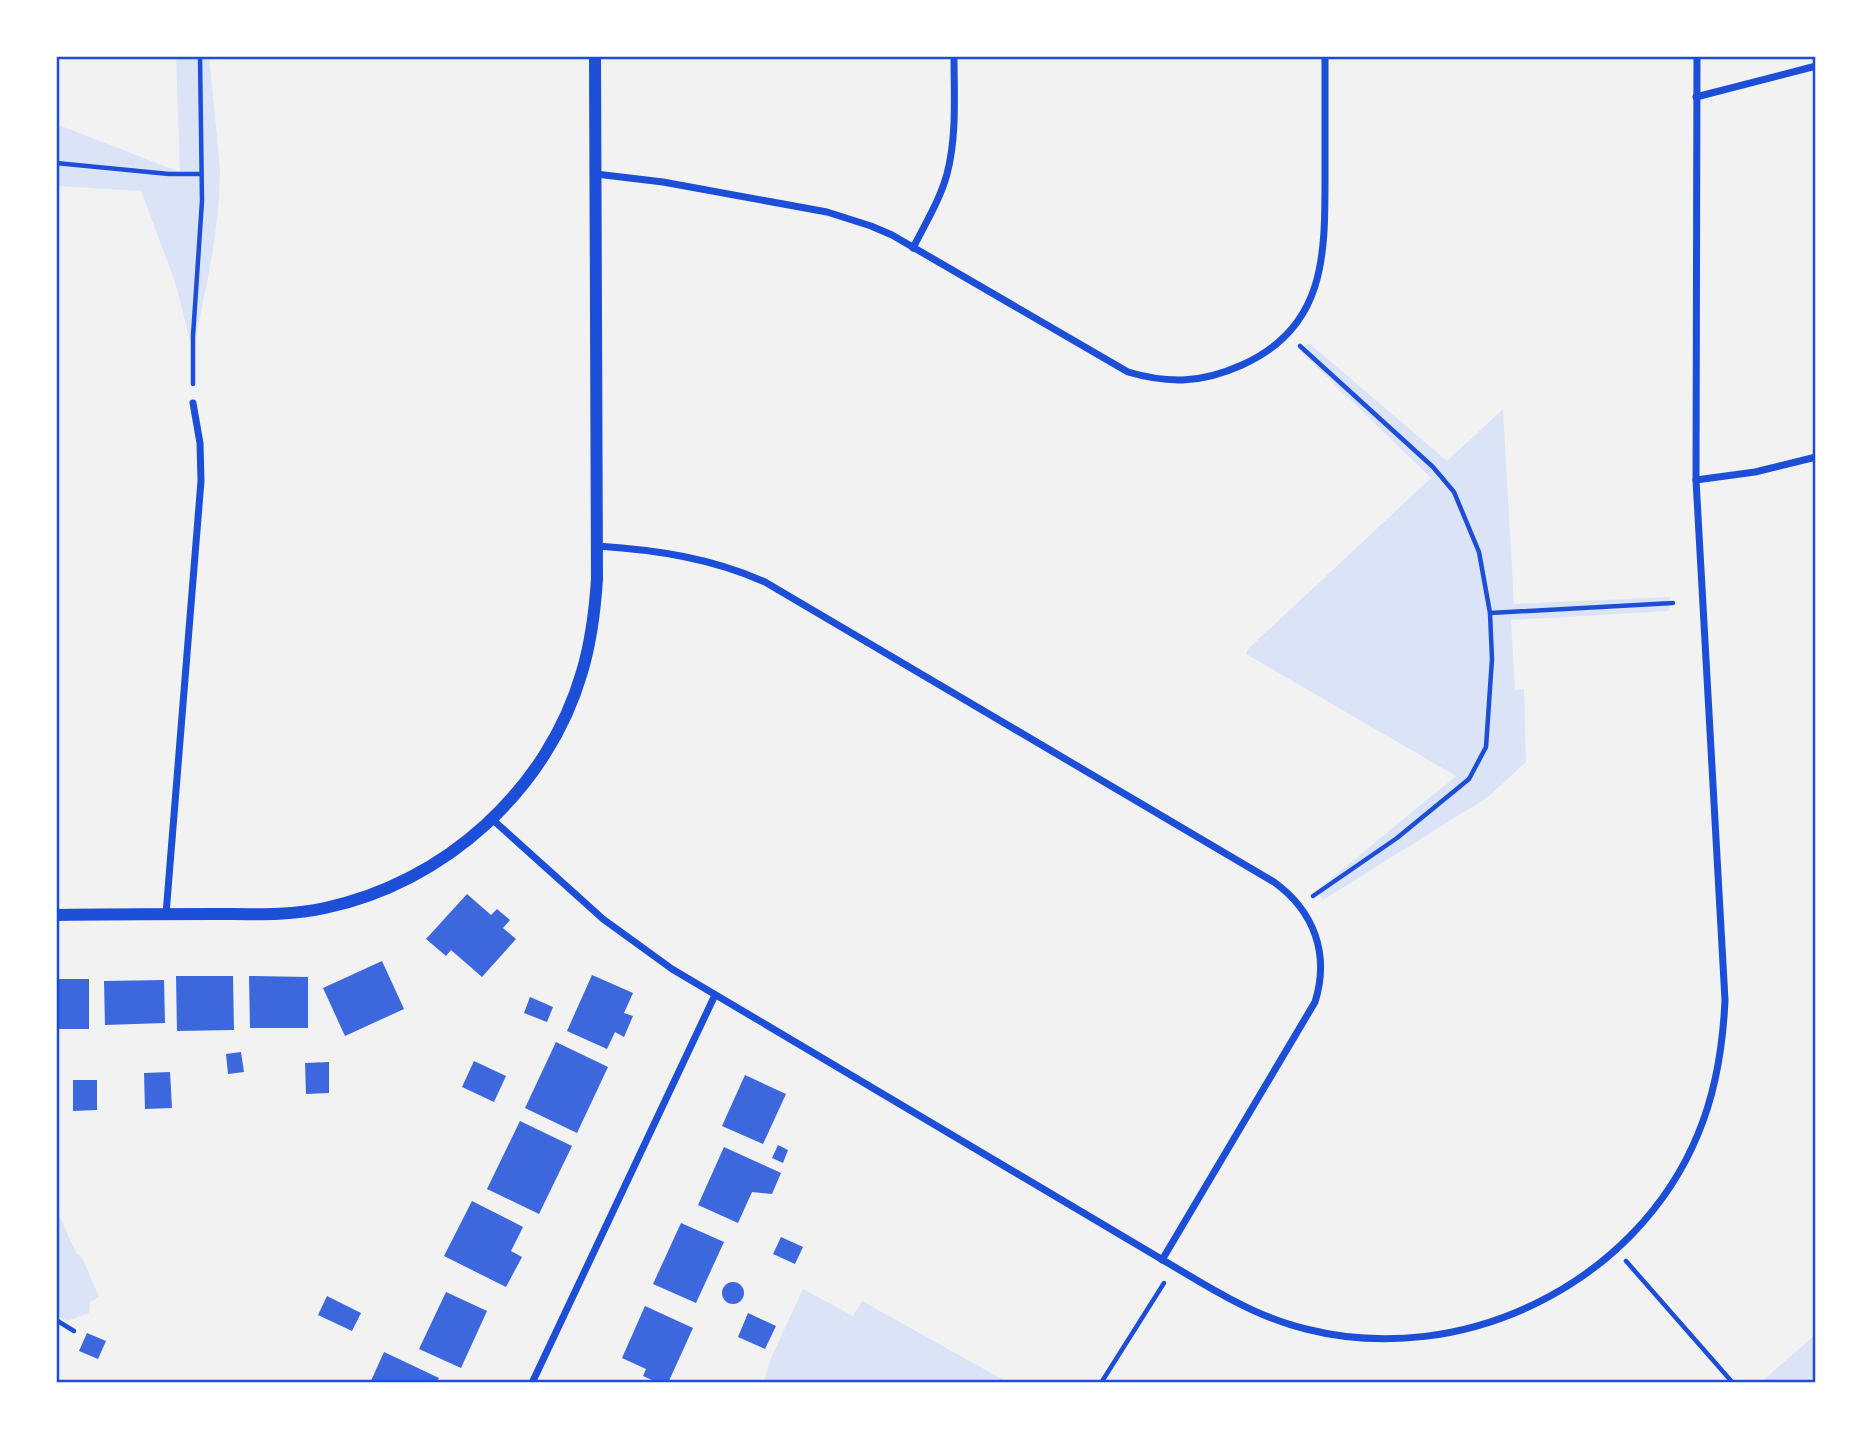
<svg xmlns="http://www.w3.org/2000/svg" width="1872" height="1439" font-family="'Noto Sans',sans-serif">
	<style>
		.green { fill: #dbe4f7 }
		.building { fill: #3d67dc }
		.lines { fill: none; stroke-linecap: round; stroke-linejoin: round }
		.path { stroke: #1d4ed8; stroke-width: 4.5 }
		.minor { stroke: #1d4ed8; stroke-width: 7 }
		.tertiary { stroke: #1d4ed8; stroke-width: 12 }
		.neatline { fill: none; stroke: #1d4ed8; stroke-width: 2.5 }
	</style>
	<rect width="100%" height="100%" fill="#f2f2f2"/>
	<g class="green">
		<path d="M176 56H209L220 168C220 226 207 284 195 340H190L175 282 141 191 56 186V124L180 172Z"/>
		<polygon points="1309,343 1447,461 1503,409 1514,604 1670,597 1669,611 1511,620 1515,690 1524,689 1526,762 1488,797 1323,900 1317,890 1456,776 1246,654 1248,649 1431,478 1300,351"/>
		<polygon points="56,1208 76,1253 82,1257 99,1297 90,1302 89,1313 67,1321 56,1315"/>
		<polygon points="803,1289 853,1316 862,1301 1009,1383 763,1383 772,1356"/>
		<polygon points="1816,1334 1816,1383 1760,1383"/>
	</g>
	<g class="building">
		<polygon points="467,894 491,915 497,909 510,920 503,928 516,939 482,977 451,950 446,956 426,939"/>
		<polygon points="382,961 404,1009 345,1036 323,988"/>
		<polygon points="592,975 633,993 624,1013 633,1016 624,1037 615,1032 607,1049 567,1031"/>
		<polygon points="176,976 233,976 234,1030 177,1031"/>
		<polygon points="249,976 308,977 308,1028 250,1028"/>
		<rect x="56" y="979" width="33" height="50"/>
		<polygon points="164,980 165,1023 105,1025 104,981"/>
		<polygon points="530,997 553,1007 547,1022 524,1013"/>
		<polygon points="556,1042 608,1067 577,1133 525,1108"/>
		<polygon points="241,1052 244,1072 228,1074 226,1054"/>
		<polygon points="474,1061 506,1076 494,1102 462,1087"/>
		<polygon points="329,1062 329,1093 306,1094 305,1063"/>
		<polygon points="170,1072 172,1108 145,1109 144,1073"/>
		<polygon points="745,1075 786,1094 763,1144 722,1126"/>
		<polygon points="73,1080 97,1080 97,1110 73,1111"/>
		<polygon points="520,1121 572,1146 539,1214 487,1189"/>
		<polygon points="778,1145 788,1150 783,1163 772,1158"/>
		<polygon points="724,1147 781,1173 772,1194 752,1192 738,1223 698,1205"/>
		<polygon points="472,1201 523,1227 511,1251 522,1257 506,1287 444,1256"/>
		<polygon points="681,1223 724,1242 696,1303 653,1284"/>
		<polygon points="781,1237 803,1247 795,1264 773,1254"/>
		<circle cx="733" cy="1293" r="11"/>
		<polygon points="446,1292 487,1311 461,1368 419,1349"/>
		<polygon points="327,1296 361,1313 352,1331 318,1315"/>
		<polygon points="645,1306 693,1328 668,1383 659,1383 643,1376 646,1369 622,1358"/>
		<polygon points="748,1313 776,1326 765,1349 738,1337"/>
		<polygon points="87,1333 106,1341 98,1359 79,1351"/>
		<polygon points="384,1352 439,1378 436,1383 370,1383"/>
	</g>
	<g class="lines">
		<g class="path">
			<polyline points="56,163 169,174 200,174"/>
			<polyline points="1300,346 1433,467 1454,492 1479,552 1490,613 1492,659 1486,747 1469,779 1397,838 1313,896"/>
			<polyline points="193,384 193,336 202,201 200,56"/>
			<polyline points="1490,613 1673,603"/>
			<polyline points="1626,1261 1733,1383"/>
			<polyline points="56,1320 74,1331"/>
			<polyline points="1101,1383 1164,1283"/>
		</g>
		<g class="minor">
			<polyline points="1696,97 1816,66"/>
			<path d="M596 174 663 182 827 212 871 226 892 235 1128 372C1169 384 1202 383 1242 365 1327 327 1325 253 1325 174 1325 134 1325 95 1325 56"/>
			<path d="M913 248C925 224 940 200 947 174 957 136 954 95 954 56"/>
			<polyline points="1696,480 1755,472 1816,457"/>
			<path d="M598 546C657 550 711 558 765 582L1274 882C1314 911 1330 954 1315 1002L1162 1260"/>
			<path d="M493 820 603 919 672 969 1200 1282C1234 1302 1268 1320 1306 1329 1463 1369 1637 1283 1698 1134 1716 1091 1723 1046 1725 1000L1696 480 1697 56"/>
			<polyline points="166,914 201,481 200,443 193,403"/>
			<polyline points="532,1383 715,995"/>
		</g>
		<path class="tertiary" d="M56 915C109 914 162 914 215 914 251 914 289 916 325 908 444 883 548 790 582 672 591 642 595 610 597 579L595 56"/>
	</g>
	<rect width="1872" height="1439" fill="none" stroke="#ffffff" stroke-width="116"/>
	<rect x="58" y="58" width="1756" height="1323" class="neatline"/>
</svg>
